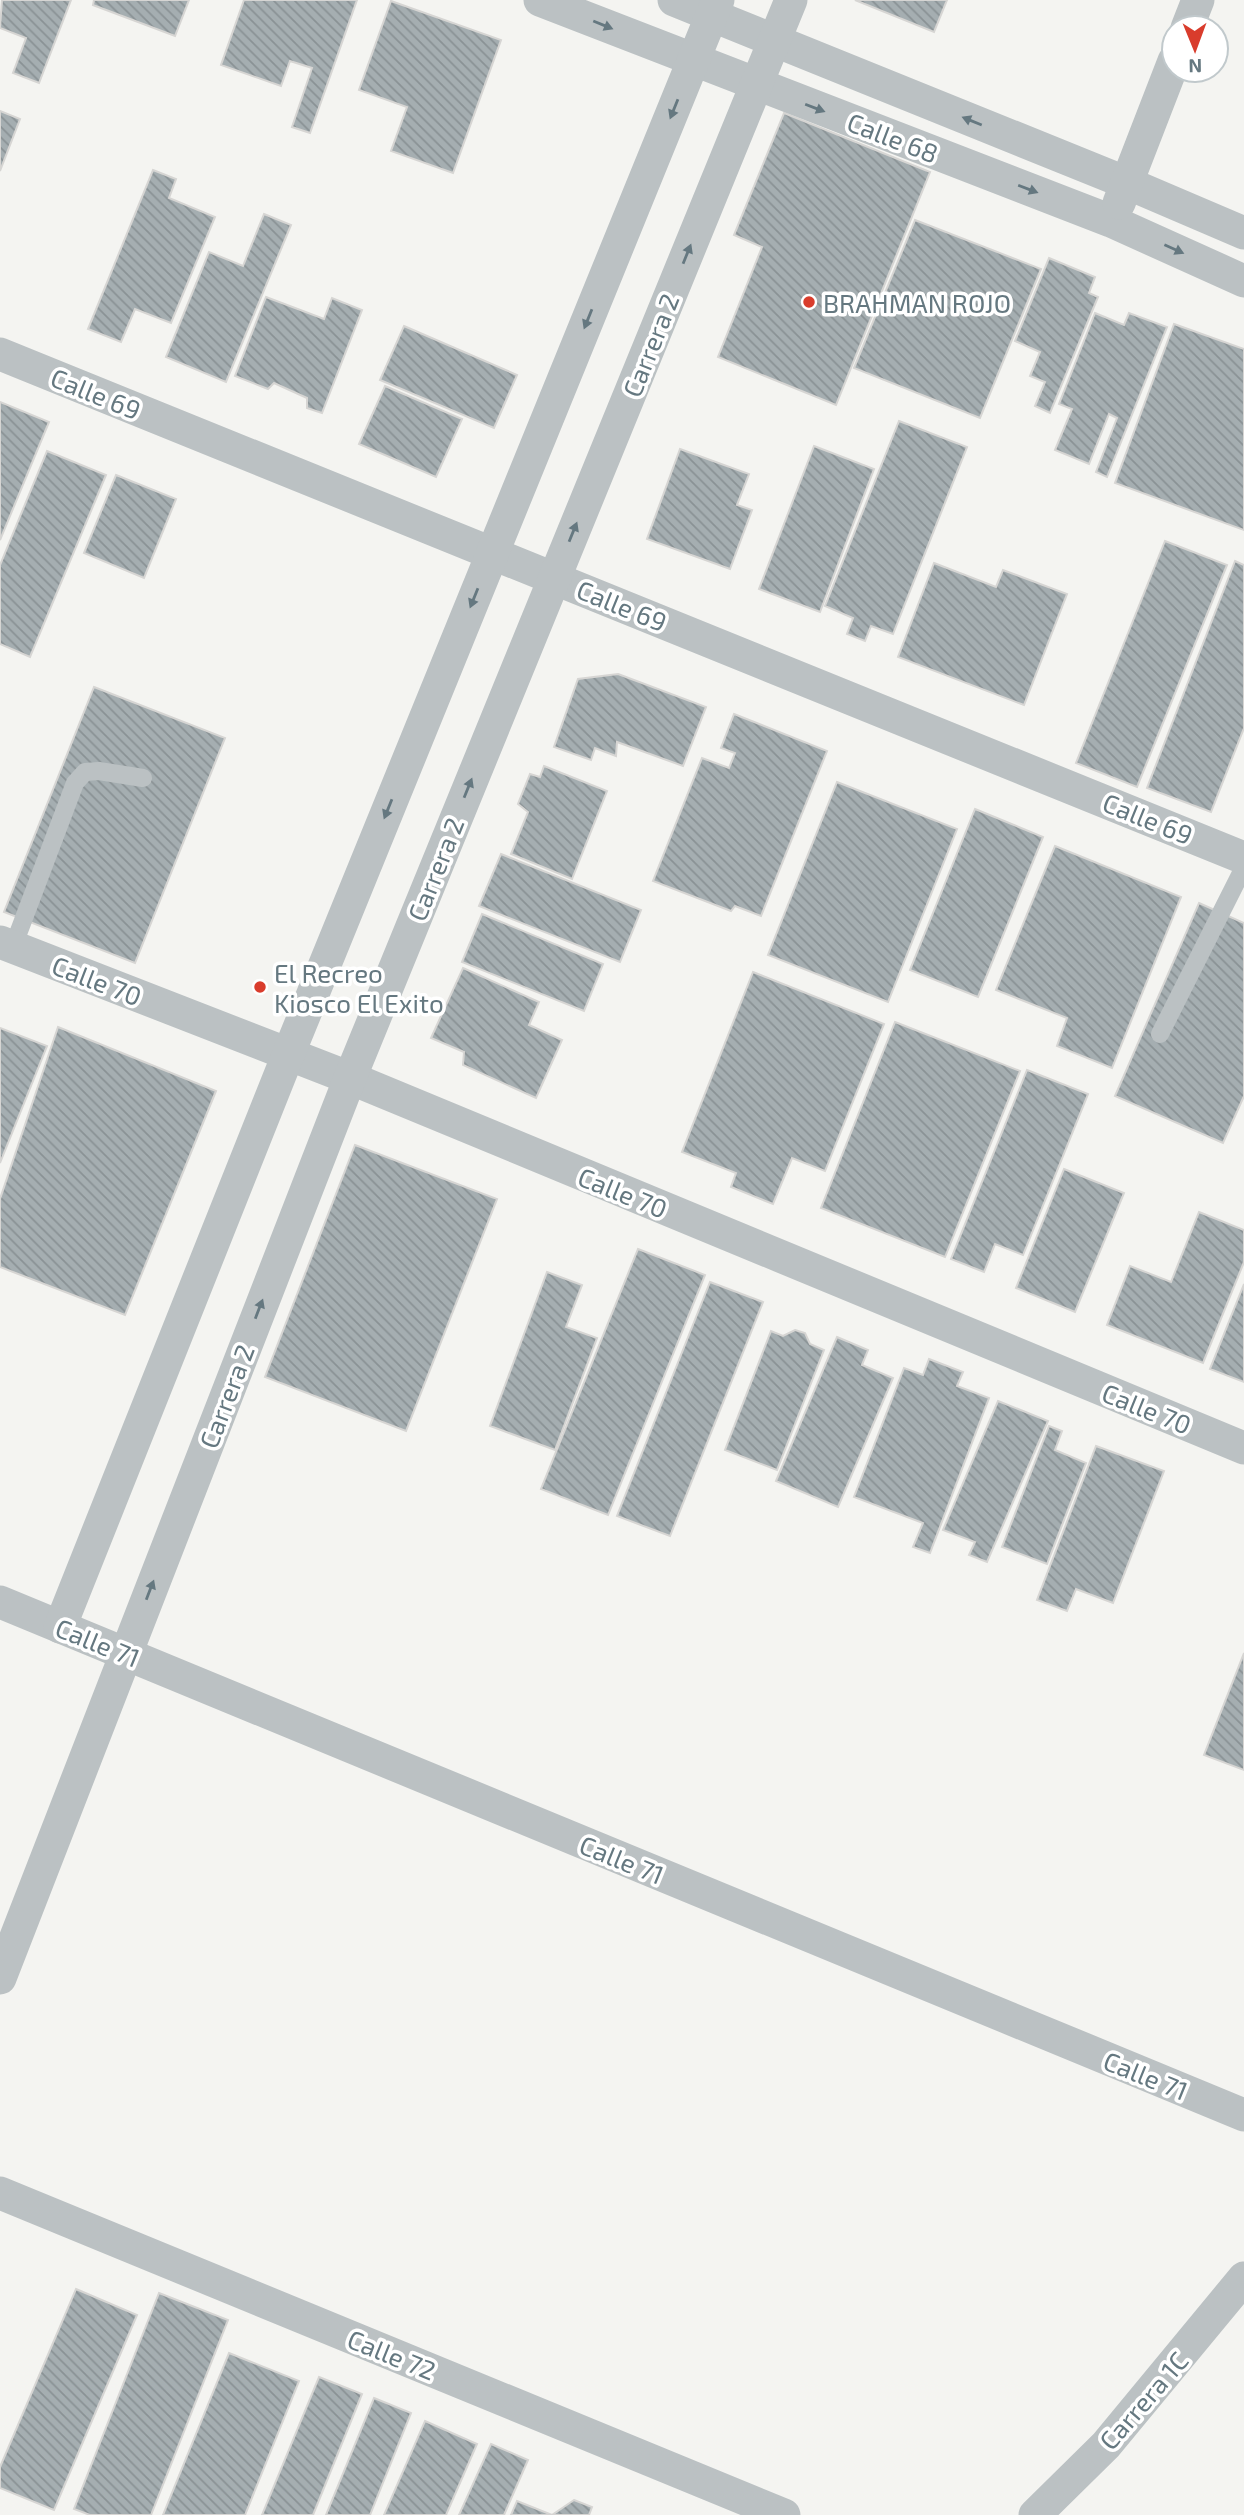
<svg xmlns="http://www.w3.org/2000/svg" width="1244" height="2515" font-family="'Exo 2',sans-serif">
	<style>
		.building { fill: url(#building-back-hatch); stroke: #d6d5d3; stroke-width: 2 }
		.lines { fill: none; stroke-linecap: round; stroke-linejoin: round }
		.lane { stroke: #bbc1c3; stroke-width: 18 }
		.street { stroke: #bbc1c3; stroke-width: 33 }
		.oneway { fill: #657880 }
		.poi-dot { fill: #d93c2c; stroke: #fff; stroke-width: 2.5 }
		.labels { text-anchor: middle; dominant-baseline: central; stroke-width: 7; stroke-linejoin: round; paint-order: stroke }
		.street-label { font-size: 26px; fill: #657880; stroke: #fff }
		.poi-label { font-size: 26px; fill: #657880; stroke: #fff; text-anchor: start }
	</style>
	<defs>
		<pattern id="building-back-hatch" width="6" height="6" patternUnits="userSpaceOnUse" patternTransform="scale(1.75)"><rect width="6" height="6" fill="#a5aeb1"/><path d="M-1 5l2 2M0 0l6 6M5-1l2 2" fill="none" stroke="#8a9295"/></pattern>
	</defs>
	<rect width="100%" height="100%" fill="#f4f4f1"/>
	<g class="building">
		<polygon points="2,0 71,0 39,83 13,73 26,38 0,28"/>
		<polygon points="94,0 189,0 175,36 93,5"/>
		<polygon points="244,0 357,0 310,133 292,127 312,68 290,61 281,86 221,65"/>
		<polygon points="855,0 947,0 934,32"/>
		<polygon points="391,1 501,40 453,173 391,151 407,107 359,90"/>
		<polygon points="0,111 20,119 0,171"/>
		<polygon points="784,113 930,172 836,405 718,357 762,247 734,235"/>
		<polygon points="153,170 176,179 169,198 215,217 171,323 135,309 121,342 88,329"/>
		<polygon points="264,214 291,225 226,382 166,357 209,252 243,266"/>
		<polygon points="915,220 1041,269 980,418 854,368"/>
		<polygon points="1049,258 1095,277 1089,293 1098,297 1050,413 1035,406 1045,382 1030,376 1040,352 1015,341"/>
		<polygon points="266,297 324,319 332,298 362,310 322,413 307,408 307,398 274,383 268,389 235,376"/>
		<polygon points="1095,313 1124,325 1129,313 1167,327 1107,477 1096,472 1117,418 1109,414 1089,464 1055,450 1072,409 1059,404"/>
		<polygon points="1174,324 1244,349 1244,530 1115,483"/>
		<polygon points="404,326 517,375 494,428 380,380"/>
		<polygon points="385,386 462,419 436,477 359,444"/>
		<polygon points="0,402 49,422 0,540"/>
		<polygon points="899,421 967,447 893,634 871,626 865,641 847,634 853,618 825,606"/>
		<polygon points="814,446 874,469 820,612 759,589"/>
		<polygon points="680,449 749,474 737,505 752,510 730,569 647,539"/>
		<polygon points="47,451 106,475 30,657 0,644 0,565"/>
		<polygon points="116,475 176,499 144,578 84,553"/>
		<polygon points="1165,541 1227,565 1137,787 1076,763"/>
		<polygon points="1235,561 1244,565 1244,728 1211,812 1147,788"/>
		<polygon points="934,563 996,587 1003,570 1067,594 1024,705 898,657"/>
		<polygon points="618,674 706,707 683,766 617,742 616,756 595,748 591,760 554,747 578,679"/>
		<polygon points="94,687 225,738 135,963 4,912"/>
		<polygon points="734,714 827,751 761,916 735,906 731,911 653,881 702,758 729,768 735,753 721,748"/>
		<polygon points="544,766 607,791 572,879 511,854 528,812 518,804 530,774 540,777"/>
		<polygon points="837,782 957,829 888,1002 768,955"/>
		<polygon points="975,809 1043,837 978,997 910,970"/>
		<polygon points="1055,846 1181,897 1112,1068 1057,1046 1067,1018 996,990"/>
		<polygon points="501,854 641,910 620,962 479,906"/>
		<polygon points="1199,903 1244,923 1244,1096 1223,1143 1115,1096"/>
		<polygon points="482,914 603,964 584,1011 462,962"/>
		<polygon points="463,968 539,1002 529,1025 562,1040 536,1098 463,1065 464,1052 431,1038"/>
		<polygon points="753,972 884,1024 825,1171 792,1158 773,1204 731,1187 736,1173 682,1152"/>
		<polygon points="895,1022 1020,1071 945,1257 821,1208"/>
		<polygon points="58,1027 216,1091 125,1315 0,1267 0,1199"/>
		<polygon points="0,1028 47,1046 0,1163"/>
		<polygon points="1027,1070 1088,1094 1023,1255 995,1244 984,1272 951,1259"/>
		<polygon points="355,1145 497,1199 406,1431 265,1377"/>
		<polygon points="1064,1169 1124,1193 1075,1312 1016,1288"/>
		<polygon points="1199,1212 1244,1230 1244,1262 1203,1363 1107,1325 1130,1266 1171,1282"/>
		<polygon points="638,1249 705,1275 608,1515 541,1489"/>
		<polygon points="547,1272 582,1285 566,1327 597,1338 555,1450 490,1426"/>
		<polygon points="710,1282 763,1302 670,1536 617,1516"/>
		<polygon points="1244,1284 1244,1382 1210,1369"/>
		<polygon points="795,1330 805,1333 810,1344 824,1350 777,1470 725,1450 771,1331 783,1336"/>
		<polygon points="837,1337 868,1350 862,1365 893,1378 838,1507 776,1481"/>
		<polygon points="929,1359 963,1372 957,1386 989,1398 930,1553 913,1547 923,1523 854,1497 904,1368 923,1375"/>
		<polygon points="998,1401 1048,1421 987,1562 969,1555 975,1542 943,1530"/>
		<polygon points="1049,1426 1062,1431 1055,1450 1086,1463 1047,1564 1002,1547"/>
		<polygon points="1096,1446 1164,1471 1113,1603 1076,1589 1067,1611 1037,1600"/>
		<polygon points="1244,1653 1244,1770 1204,1755"/>
		<polygon points="76,2289 137,2315 54,2510 0,2488 0,2467"/>
		<polygon points="159,2293 228,2320 151,2515 90,2515 74,2509"/>
		<polygon points="229,2353 299,2381 245,2515 163,2515"/>
		<polygon points="319,2377 362,2394 313,2515 262,2515"/>
		<polygon points="374,2398 411,2413 370,2515 326,2515"/>
		<polygon points="425,2421 477,2444 446,2515 384,2515"/>
		<polygon points="491,2444 528,2460 504,2515 459,2515"/>
		<polygon points="574,2500 592,2507 589,2515 552,2515"/>
		<polygon points="517,2501 552,2515 511,2515"/>
	</g>
	<g class="lines">
		<g class="lane">
			<polyline points="13,947 75,783 85,772 99,771 143,778"/>
			<polyline points="1160,1034 1244,867"/>
		</g>
		<g class="street">
			<polyline points="540,0 1111,221 1244,281"/>
			<polyline points="674,0 1127,183 1244,233"/>
			<polyline points="1187,28 1198,0"/>
			<polyline points="1119,203 1174,61"/>
			<polyline points="0,354 1244,858"/>
			<polyline points="0,942 350,1078 1244,1448"/>
			<polyline points="0,1602 1244,2115"/>
			<polyline points="60,1627 288,1055 718,0"/>
			<polyline points="0,1978 350,1078 791,0"/>
			<polyline points="0,2193 784,2515"/>
			<polyline points="1035,2515 1106,2445 1244,2278"/>
		</g>
	</g>
	<defs><path id="oneway-solid" d="M-6-.8H1V-3.2L6.5 0L1 3.2V.8H-6Z" transform="scale(1.75)"/></defs>
	<g class="oneway">
		<use href="#oneway-solid" transform="translate(603 25) rotate(22)"/>
		<use href="#oneway-solid" transform="translate(815 108) rotate(21)"/>
		<use href="#oneway-solid" transform="translate(674 109) rotate(112)"/>
		<use href="#oneway-solid" transform="translate(972 121) rotate(-158)"/>
		<use href="#oneway-solid" transform="translate(1028 189) rotate(21)"/>
		<use href="#oneway-solid" transform="translate(1174 249) rotate(24)"/>
		<use href="#oneway-solid" transform="translate(687 254) rotate(-68)"/>
		<use href="#oneway-solid" transform="translate(588 319) rotate(112)"/>
		<use href="#oneway-solid" transform="translate(573 532) rotate(-68)"/>
		<use href="#oneway-solid" transform="translate(474 598) rotate(112)"/>
		<use href="#oneway-solid" transform="translate(468 788) rotate(-68)"/>
		<use href="#oneway-solid" transform="translate(388 809) rotate(112)"/>
		<use href="#oneway-solid" transform="translate(259 1309) rotate(-69)"/>
		<use href="#oneway-solid" transform="translate(150 1590) rotate(-69)"/>
	</g>
	<g class="poi-dot">
		<circle cx="809" cy="302" r="7"/>
		<circle cx="260" cy="987" r="7"/>
	</g>
	<g class="labels">
		<g class="street-label">
			<text transform="translate(893 137) rotate(21)">Calle 68</text>
			<text transform="translate(650 345) rotate(-68)">Carrera 2</text>
			<text transform="translate(96 393) rotate(22)">Calle 69</text>
			<text transform="translate(622 605) rotate(22)">Calle 69</text>
			<text transform="translate(1148 818) rotate(22)">Calle 69</text>
			<text transform="translate(435 869) rotate(-68)">Carrera 2</text>
			<text transform="translate(97 980) rotate(21)">Calle 70</text>
			<text transform="translate(623 1192) rotate(22)">Calle 70</text>
			<text transform="translate(226 1396) rotate(-69)">Carrera 2</text>
			<text transform="translate(1147 1408) rotate(22)">Calle 70</text>
			<text transform="translate(98 1642) rotate(22)">Calle 71</text>
			<text transform="translate(622 1859) rotate(22)">Calle 71</text>
			<text transform="translate(1146 2075) rotate(22)">Calle 71</text>
			<text transform="translate(392 2354) rotate(22)">Calle 72</text>
			<text transform="translate(1143 2400) rotate(-49)">Carrera 1C</text>
		</g>
		<g class="poi-label">
			<text x="823" y="302">BRAHMAN ROJO</text>
			<text x="274" y="972">El Recreo<tspan x="274" dy="30">Kiosco El Exito</tspan></text>
		</g>
	</g>
	<g transform="translate(1195 49) rotate(179)"><circle r="33" fill="#ffffff" stroke="#c1c9cc" stroke-width="2"/>
	<path d="M0-5L12 26L0 18L-12 26Z" fill="#d93c2c"/>
	<text y="-10" font-size="19" font-weight="bold" text-anchor="middle" fill="#657880">N</text>
	</g>
</svg>
